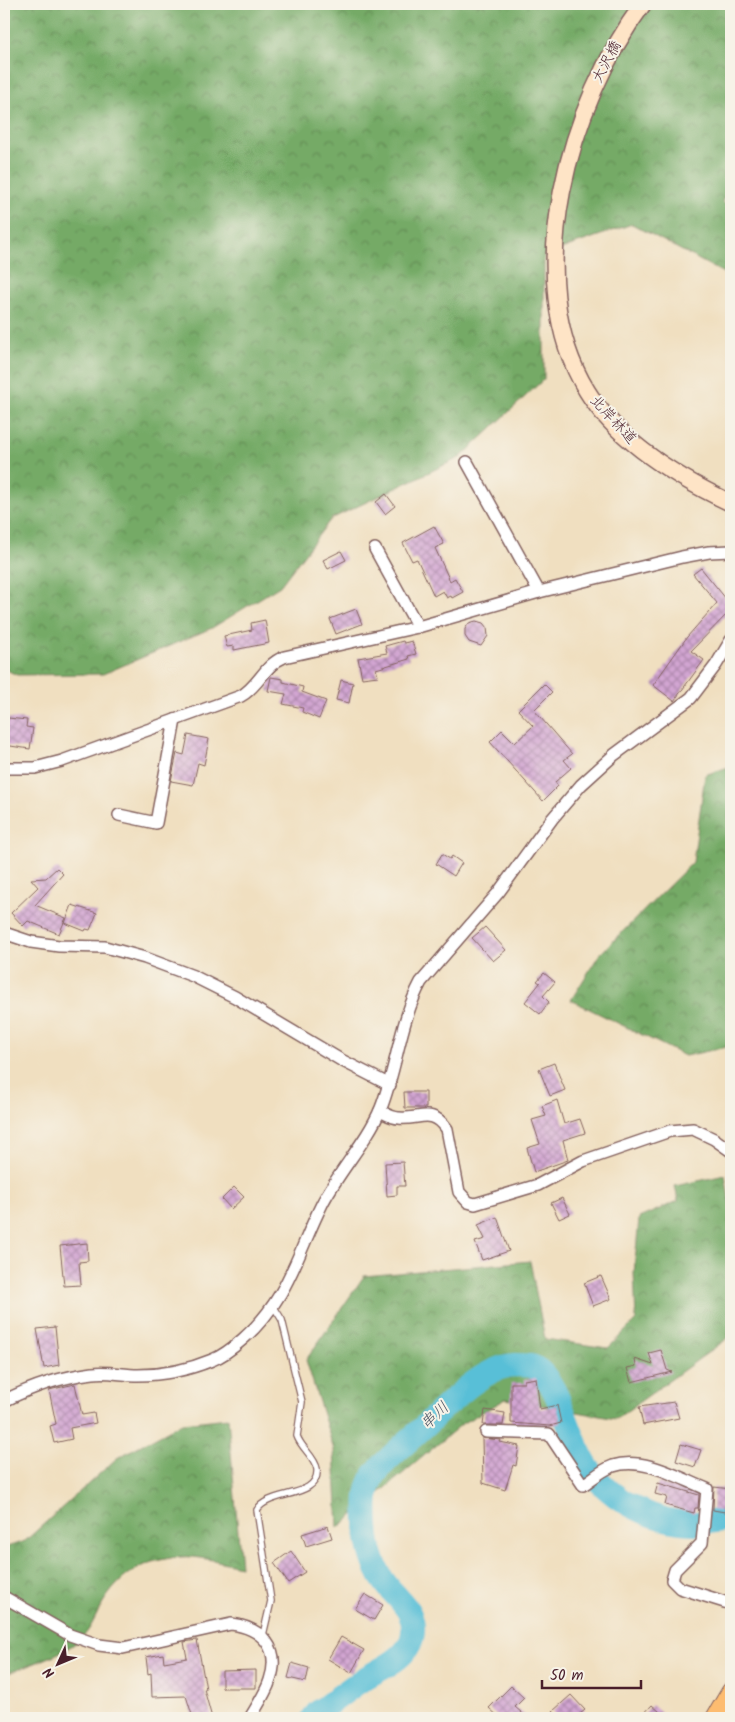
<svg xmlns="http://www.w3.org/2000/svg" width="735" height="1722" font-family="Kalam,'Klee One',sans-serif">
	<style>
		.forest { fill: url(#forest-crowns); stroke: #606448 }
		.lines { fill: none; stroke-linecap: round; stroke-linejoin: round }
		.river { stroke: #59bfd7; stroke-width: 24 }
		.building { fill: url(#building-cross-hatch) }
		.lane-casing { stroke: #84625f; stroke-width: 8 }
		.street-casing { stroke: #84625f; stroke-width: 14 }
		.secondary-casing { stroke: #84625f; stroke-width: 19 }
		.primary-casing { stroke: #84625f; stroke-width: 20 }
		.lane { stroke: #fff; stroke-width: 5.5 }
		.street { stroke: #fff; stroke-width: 11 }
		.secondary { stroke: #fee4c6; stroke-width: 16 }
		.primary { stroke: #fdbc70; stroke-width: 18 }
		.labels { text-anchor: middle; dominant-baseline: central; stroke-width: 4; stroke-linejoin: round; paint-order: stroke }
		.street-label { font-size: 15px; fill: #4a1f2b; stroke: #f7f3e8 }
		.water-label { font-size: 16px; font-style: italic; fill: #4f5767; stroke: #f7f3e8 }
	</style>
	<defs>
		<pattern id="forest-crowns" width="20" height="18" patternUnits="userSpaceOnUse" patternTransform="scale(1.25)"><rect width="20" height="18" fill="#75aa66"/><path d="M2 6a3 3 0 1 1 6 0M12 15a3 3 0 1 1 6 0" fill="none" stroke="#628a54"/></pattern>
		<pattern id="building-cross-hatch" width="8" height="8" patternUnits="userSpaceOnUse" patternTransform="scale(1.25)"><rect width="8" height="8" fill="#d2a5d2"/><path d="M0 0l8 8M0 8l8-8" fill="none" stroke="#ac86ab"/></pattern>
	</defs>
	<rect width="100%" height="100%" fill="#f7f3e8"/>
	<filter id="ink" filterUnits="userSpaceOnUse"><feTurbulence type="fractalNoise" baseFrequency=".02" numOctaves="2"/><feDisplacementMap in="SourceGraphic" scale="10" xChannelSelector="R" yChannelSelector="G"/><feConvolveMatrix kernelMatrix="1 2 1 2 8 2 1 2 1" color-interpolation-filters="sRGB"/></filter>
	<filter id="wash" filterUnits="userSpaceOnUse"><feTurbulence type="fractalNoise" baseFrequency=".0096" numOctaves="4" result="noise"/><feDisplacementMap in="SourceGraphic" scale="20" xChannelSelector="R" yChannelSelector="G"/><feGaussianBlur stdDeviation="1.12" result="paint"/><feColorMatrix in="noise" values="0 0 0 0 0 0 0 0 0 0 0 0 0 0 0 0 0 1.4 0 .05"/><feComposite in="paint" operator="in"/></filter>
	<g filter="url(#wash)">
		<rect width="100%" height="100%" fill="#f0dfc0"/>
		<g class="forest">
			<polygon points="4,4 731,4 731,191 722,201 731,210 731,277 632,224 544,255 544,379 461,457 331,519 280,586 212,628 103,674 17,675 4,669"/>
			<polygon points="731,766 731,1046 685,1056 571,1000 599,955 693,862 705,775"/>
			<polygon points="725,1175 731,1210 731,1336 616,1419 506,1399 463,1423 338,1528 334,1450 306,1360 364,1276 530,1261 545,1339 608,1348 636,1320 634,1273 639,1218 678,1201 675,1186"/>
			<path d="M228 1418 241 1566C224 1563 197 1555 180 1557 146 1560 123 1572 104 1601 95 1615 92 1631 77 1642 57 1657 28 1665 4 1675V1548L25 1541 117 1458 182 1423Z"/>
		</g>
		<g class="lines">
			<path class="river" d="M313 1718 318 1712C332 1702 345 1692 359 1682 376 1670 406 1661 412 1638 419 1608 392 1598 380 1575 372 1560 367 1541 367 1523 366 1506 365 1489 375 1474 386 1459 403 1446 417 1433 441 1412 481 1366 515 1365 519 1365 530 1365 534 1367 560 1380 570 1444 589 1469 613 1502 655 1523 696 1523 708 1523 720 1520 731 1519"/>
		</g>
		<g id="blocks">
			<g class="building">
				<polygon points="386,494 395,506 385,514 376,502"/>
				<polygon points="434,526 444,544 435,548 450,581 455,578 463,592 452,598 451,596 447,598 443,591 434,596 417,559 412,561 403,543"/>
				<polygon points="341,551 346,560 328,569 323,560"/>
				<polygon points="701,568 731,605 731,610 691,651 704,660 674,701 653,685 687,637 717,603 693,574"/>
				<polygon points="356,609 362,624 336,634 330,619"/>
				<polygon points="265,620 269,643 234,650 234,646 227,647 224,636 252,630 251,623"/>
				<polygon points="476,621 483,623 487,628 488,636 481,646 469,642 465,636 465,629 469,623"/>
				<polygon points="403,641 404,643 412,641 416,654 408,656 409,659 376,669 378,676 362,678 358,658 387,653 385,646"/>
				<polygon points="271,677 283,679 283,682 303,687 302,692 326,701 319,719 302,712 303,708 283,704 286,694 268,691"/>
				<polygon points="341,680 353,683 349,703 336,700"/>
				<polygon points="544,684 552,692 534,710 572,754 564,760 571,768 555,782 558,786 543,801 490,742 502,730 515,743 533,726 518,710"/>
				<polygon points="8,718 27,720 26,727 33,728 30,749 4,745 4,724 7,725"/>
				<polygon points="188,735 209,739 204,765 198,763 193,785 171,781 177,753 184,755"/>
				<polygon points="442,854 450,859 452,856 462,863 454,876 436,864"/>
				<polygon points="57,868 63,874 35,905 66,918 59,934 28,921 23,926 11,913 38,887 31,879 46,878"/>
				<polygon points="72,905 97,913 90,930 86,929 85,931 65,923"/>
				<polygon points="485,927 506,950 493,961 472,938"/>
				<polygon points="544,973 555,982 543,996 549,1002 540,1014 525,1002 540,983 537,981"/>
				<polygon points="554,1063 565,1090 550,1096 539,1069"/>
				<polygon points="404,1092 426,1092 426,1108 405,1108"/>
				<polygon points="557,1100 564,1124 580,1119 585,1133 563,1140 568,1160 534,1172 527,1148 540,1144 532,1120 546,1116 542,1106"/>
				<polygon points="403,1162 405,1186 397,1186 397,1195 387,1196 385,1163"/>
				<polygon points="234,1187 244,1197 231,1209 222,1199"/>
				<polygon points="562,1198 570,1214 559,1219 551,1203"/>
				<polygon points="497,1217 509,1251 482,1260 475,1242 485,1239 478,1225"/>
				<polygon points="87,1243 88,1261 79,1262 81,1285 64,1286 60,1246"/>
				<polygon points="601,1276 611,1299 593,1306 584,1283"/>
				<polygon points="55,1327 59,1365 44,1368 37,1329"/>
				<polygon points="661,1350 667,1370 672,1372 631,1382 627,1368 636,1366 635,1359 653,1365 649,1353"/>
				<polygon points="536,1378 540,1409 557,1405 561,1423 550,1426 511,1423 511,1383 524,1383 524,1380"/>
				<polygon points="75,1384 82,1415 94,1413 96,1423 70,1428 72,1439 54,1443 50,1426 56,1424 49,1390"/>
				<polygon points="674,1402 679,1418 643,1425 639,1407"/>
				<polygon points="485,1410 505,1413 503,1425 483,1425"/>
				<polygon points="482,1438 501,1440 500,1442 519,1446 516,1466 513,1465 505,1490 483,1483"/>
				<polygon points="681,1444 701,1450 695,1467 676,1461"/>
				<polygon points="658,1483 699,1495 698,1508 695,1508 694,1513 665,1505 667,1497 655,1494"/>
				<polygon points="714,1487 731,1489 731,1502 726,1502 725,1512 713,1510"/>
				<polygon points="328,1526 332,1538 306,1546 302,1534"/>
				<polygon points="291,1551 305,1572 288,1583 274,1563"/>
				<polygon points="365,1594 383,1605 374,1620 355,1609"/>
				<polygon points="341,1637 364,1650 351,1673 328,1659"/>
				<polygon points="197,1640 206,1689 204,1689 212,1718 193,1718 186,1696 152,1697 151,1673 148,1674 146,1657 163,1654 164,1662 187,1658 184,1642"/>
				<polygon points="292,1663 309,1668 306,1682 288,1678"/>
				<polygon points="256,1670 256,1688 222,1688 222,1671"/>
				<polygon points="511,1686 524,1698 515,1707 528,1718 500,1718 489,1708"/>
				<polygon points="571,1695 585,1710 575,1718 559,1718 553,1711"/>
				<polygon points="652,1705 667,1718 640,1718"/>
			</g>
		</g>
	</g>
	<g filter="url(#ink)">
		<use href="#blocks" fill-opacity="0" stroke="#84625f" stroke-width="1"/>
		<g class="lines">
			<defs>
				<path id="lane" d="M263 1635 271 1601 257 1510C268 1490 320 1499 317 1469 315 1457 301 1448 297 1436L302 1402 282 1320 274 1307"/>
				<g id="street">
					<polyline points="467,462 539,592"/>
					<polyline points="375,549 418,627"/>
					<path d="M4 768H35L62 761 241 696C259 686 264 665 284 657L418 627 539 592 682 557 709 552 731 551"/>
					<polyline points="119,815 156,823 175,720"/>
					<polyline points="4,933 31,942 59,946 105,947 145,958 193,976 235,997 341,1060 390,1085"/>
					<path d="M380 1111C386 1114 392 1118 399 1118 420 1120 432 1107 447 1129L459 1192 468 1202 475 1204 538 1185 583 1161 670 1131 693 1129 714 1139 731 1151"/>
					<path d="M4 1401C33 1386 60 1377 93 1373 108 1371 123 1375 138 1375 164 1375 188 1370 212 1360 223 1356 234 1347 243 1339 288 1300 297 1254 322 1204 338 1172 368 1140 381 1108 397 1067 400 1021 421 982L498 893 552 819 581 785 614 755 691 698 716 665 731 640"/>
					<path d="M486 1432 549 1434 583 1485C592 1479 602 1470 613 1466 643 1456 679 1478 707 1489L702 1543 675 1570 672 1580 680 1588 731 1604"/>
					<path d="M4 1597 70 1635 99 1645 123 1648 231 1624C262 1628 281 1648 270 1680 266 1693 257 1706 250 1718"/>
				</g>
				<path id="secondary" d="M643 4C570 102 518 279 587 391 618 442 678 478 731 503"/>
				<polyline id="primary" points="715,1718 731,1691"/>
			</defs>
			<use href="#lane" class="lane-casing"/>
			<use href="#street" class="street-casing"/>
			<use href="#secondary" class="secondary-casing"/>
			<use href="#primary" class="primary-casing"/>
			<use href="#lane" class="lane"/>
			<use href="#street" class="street"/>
			<use href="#secondary" class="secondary"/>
			<use href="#primary" class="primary"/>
		</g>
	</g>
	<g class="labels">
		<g class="street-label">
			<text transform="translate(607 62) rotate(-62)">大沢橋</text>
			<text transform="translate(613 420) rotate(47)">北岸林道</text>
		</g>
		<g class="water-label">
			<text transform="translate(435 1416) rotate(-44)">串川</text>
		</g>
	</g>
	<rect width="735" height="1722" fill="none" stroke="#f7f3e8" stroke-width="20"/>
	<g transform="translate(58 1664) rotate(226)" stroke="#f7f3e8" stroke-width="4" paint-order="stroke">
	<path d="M0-4L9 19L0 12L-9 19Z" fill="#4a1f2b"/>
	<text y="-8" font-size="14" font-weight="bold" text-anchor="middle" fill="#4a1f2b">N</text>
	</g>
	<path d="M542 1680v8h99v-8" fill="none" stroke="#4a1f2b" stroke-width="2.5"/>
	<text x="550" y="1680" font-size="15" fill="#4a1f2b" stroke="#f7f3e8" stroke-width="4" paint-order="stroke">50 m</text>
</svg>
